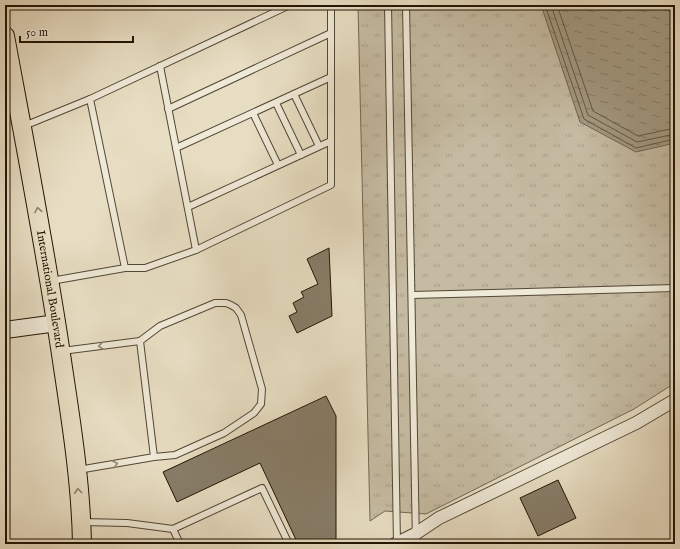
<svg xmlns="http://www.w3.org/2000/svg" width="680" height="549" font-family="'IM FELL English',serif">
	<style>
		.park { fill: url(#park-tufts); stroke: #726854 }
		.water { fill: url(#water-ripples); stroke: #6f6450 }
		.lines { fill: none; stroke-linecap: round; stroke-linejoin: round }
		.shore { stroke: #625744; stroke-width: 1 }
		.building { fill: #877d68; stroke: #201506 }
		.lane-casing { stroke: #524735; stroke-width: 8 }
		.street-casing { stroke: #524735; stroke-width: 14 }
		.secondary-casing { stroke: #201506; stroke-width: 18 }
		.primary-casing { stroke: #201506; stroke-width: 20 }
		.lane { stroke: #efe9d7; stroke-width: 6 }
		.street { stroke: #efe9d7; stroke-width: 12 }
		.secondary { stroke: #efe9d7; stroke-width: 16 }
		.primary { stroke: #e7ddc2; stroke-width: 18 }
		.oneway { stroke: #8d836d }
		.oneway2 { stroke: #928a79 }
		.labels { text-anchor: middle; dominant-baseline: central; stroke-width: 3.5; stroke-linejoin: round; paint-order: stroke }
		.street-label { font-size: 12px; fill: #201506; stroke: #efe9d7 }
	</style>
	<defs>
		<pattern id="park-tufts" width="24" height="20" patternUnits="userSpaceOnUse"><rect width="24" height="20" fill="#c5bba2"/><path d="M3 7l-1-3M5 7V3M7 7l1-3M15 17l-1-3M17 17v-4M19 17l1-3" fill="none" stroke="#a9a08a"/></pattern>
		<pattern id="water-ripples" width="26" height="14" patternUnits="userSpaceOnUse"><rect width="26" height="14" fill="#a39982"/><path d="M2 4q2-2 4 0t4 0M15 11q2-2 4 0t4 0" fill="none" stroke="#847c68"/></pattern>
	</defs>
	<rect width="100%" height="100%" fill="#e7ddc2"/>
	<filter id="stains"><feTurbulence type="fractalNoise" baseFrequency=".005" numOctaves="4"/><feColorMatrix values="0 0 0 0 .2 0 0 0 0 .09 0 0 0 0 .02 0 0 0 .5 -.17"/></filter>
	<radialGradient id="worn" r=".72"><stop offset=".6" stop-color="#630" stop-opacity="0"/><stop offset="1" stop-color="#630" stop-opacity=".3"/></radialGradient>
	<polygon class="park" points="358,5 675,5 675,383 634,409 426,514 385,511 370,521"/>
	<polygon class="water" points="541,5 675,5 675,143 636,152 580,122"/>
	<g class="lines">
		<g class="shore">
			<polyline points="545,5 584,119 636,148 675,139"/>
			<polyline points="551,5 588,115 637,142 675,134"/>
			<polyline points="557,5 593,111 638,136 675,128"/>
		</g>
	</g>
	<g class="building">
		<polygon points="329,248 332,316 297,333 289,316 297,312 293,303 304,297 301,292 318,284 307,259"/>
		<polygon points="326,396 336,416 336,540 328,544 298,544 260,463 177,502 163,472"/>
		<polygon points="558,480 576,518 538,536 520,498"/>
	</g>
	<g class="lines">
		<defs>
			<g id="lane">
				<polyline points="388,5 397,544"/>
				<polyline points="406,5 416,544"/>
				<polyline points="160,66 196,250"/>
				<polyline points="294,94 319,146"/>
				<polyline points="90,99 290,5"/>
				<polyline points="276,103 301,155"/>
				<polyline points="168,109 331,33"/>
				<polyline points="253,113 278,165"/>
				<polyline points="24,126 90,99 125,268 51,281"/>
				<polyline points="176,148 331,77"/>
				<polyline points="188,207 331,141"/>
				<polyline points="125,268 145,268 196,250 331,185 331,5"/>
				<polyline points="412,295 675,288"/>
				<polyline points="62,351 140,341"/>
				<polyline points="78,470 154,457 175,455 224,433 254,413 261,404 262,389 241,315 236,308 231,305 226,303 215,303 160,326 140,341 154,457"/>
				<polyline points="83,522 127,523 173,529 262,488 289,544"/>
				<polyline points="173,529 180,544"/>
			</g>
			<polyline id="street" points="395,544 415,534 439,518 636,423 675,400"/>
			<polyline id="secondary" points="5,330 57,323"/>
			<g id="primary">
				<path id="s1" d="M5 36C25 144 46 252 62 361 71 421 81 483 82 544"/>
			</g>
		</defs>
		<use href="#lane" class="lane-casing"/>
		<use href="#street" class="street-casing"/>
		<use href="#secondary" class="secondary-casing"/>
		<use href="#primary" class="primary-casing"/>
		<use href="#lane" class="lane"/>
		<use href="#street" class="street"/>
		<use href="#secondary" class="secondary"/>
		<use href="#primary" class="primary"/>
	</g>
	<defs><path id="oneway-chevron" d="M-2-3.5L2.5 0L-2 3.5" fill="none" stroke-width="1.6" stroke-linecap="round" stroke-linejoin="round"/></defs>
	<g class="oneway">
		<use href="#oneway-chevron" transform="translate(38 210) rotate(-100)"/>
		<use href="#oneway-chevron" transform="translate(78 491) rotate(-95)"/>
	</g>
	<g class="oneway2">
		<use href="#oneway-chevron" transform="translate(101 346) rotate(173)"/>
		<use href="#oneway-chevron" transform="translate(115 464) rotate(-10)"/>
	</g>
	<g class="labels">
		<g class="street-label">
			<text stroke="none"><textPath href="#s1" startOffset="257">International Boulevard</textPath></text>
		</g>
	</g>
	<rect width="680" height="549" fill="none" stroke="#e7ddc2" stroke-width="20"/>
	<rect x="6" y="6" width="668" height="537" fill="none" stroke="#201506" stroke-width="2"/>
	<rect x="10" y="10" width="660" height="529" fill="none" stroke="#201506"/>
	<path d="M20 36v6h113v-6" fill="none" stroke="#201506" stroke-width="2"/>
	<text x="26" y="36" font-size="12" fill="#201506" stroke="#efe9d7" stroke-width="3" paint-order="stroke">50 m</text>
	<rect width="100%" height="100%" filter="url(#stains)"/>
	<rect width="100%" height="100%" fill="url(#worn)"/>
</svg>
